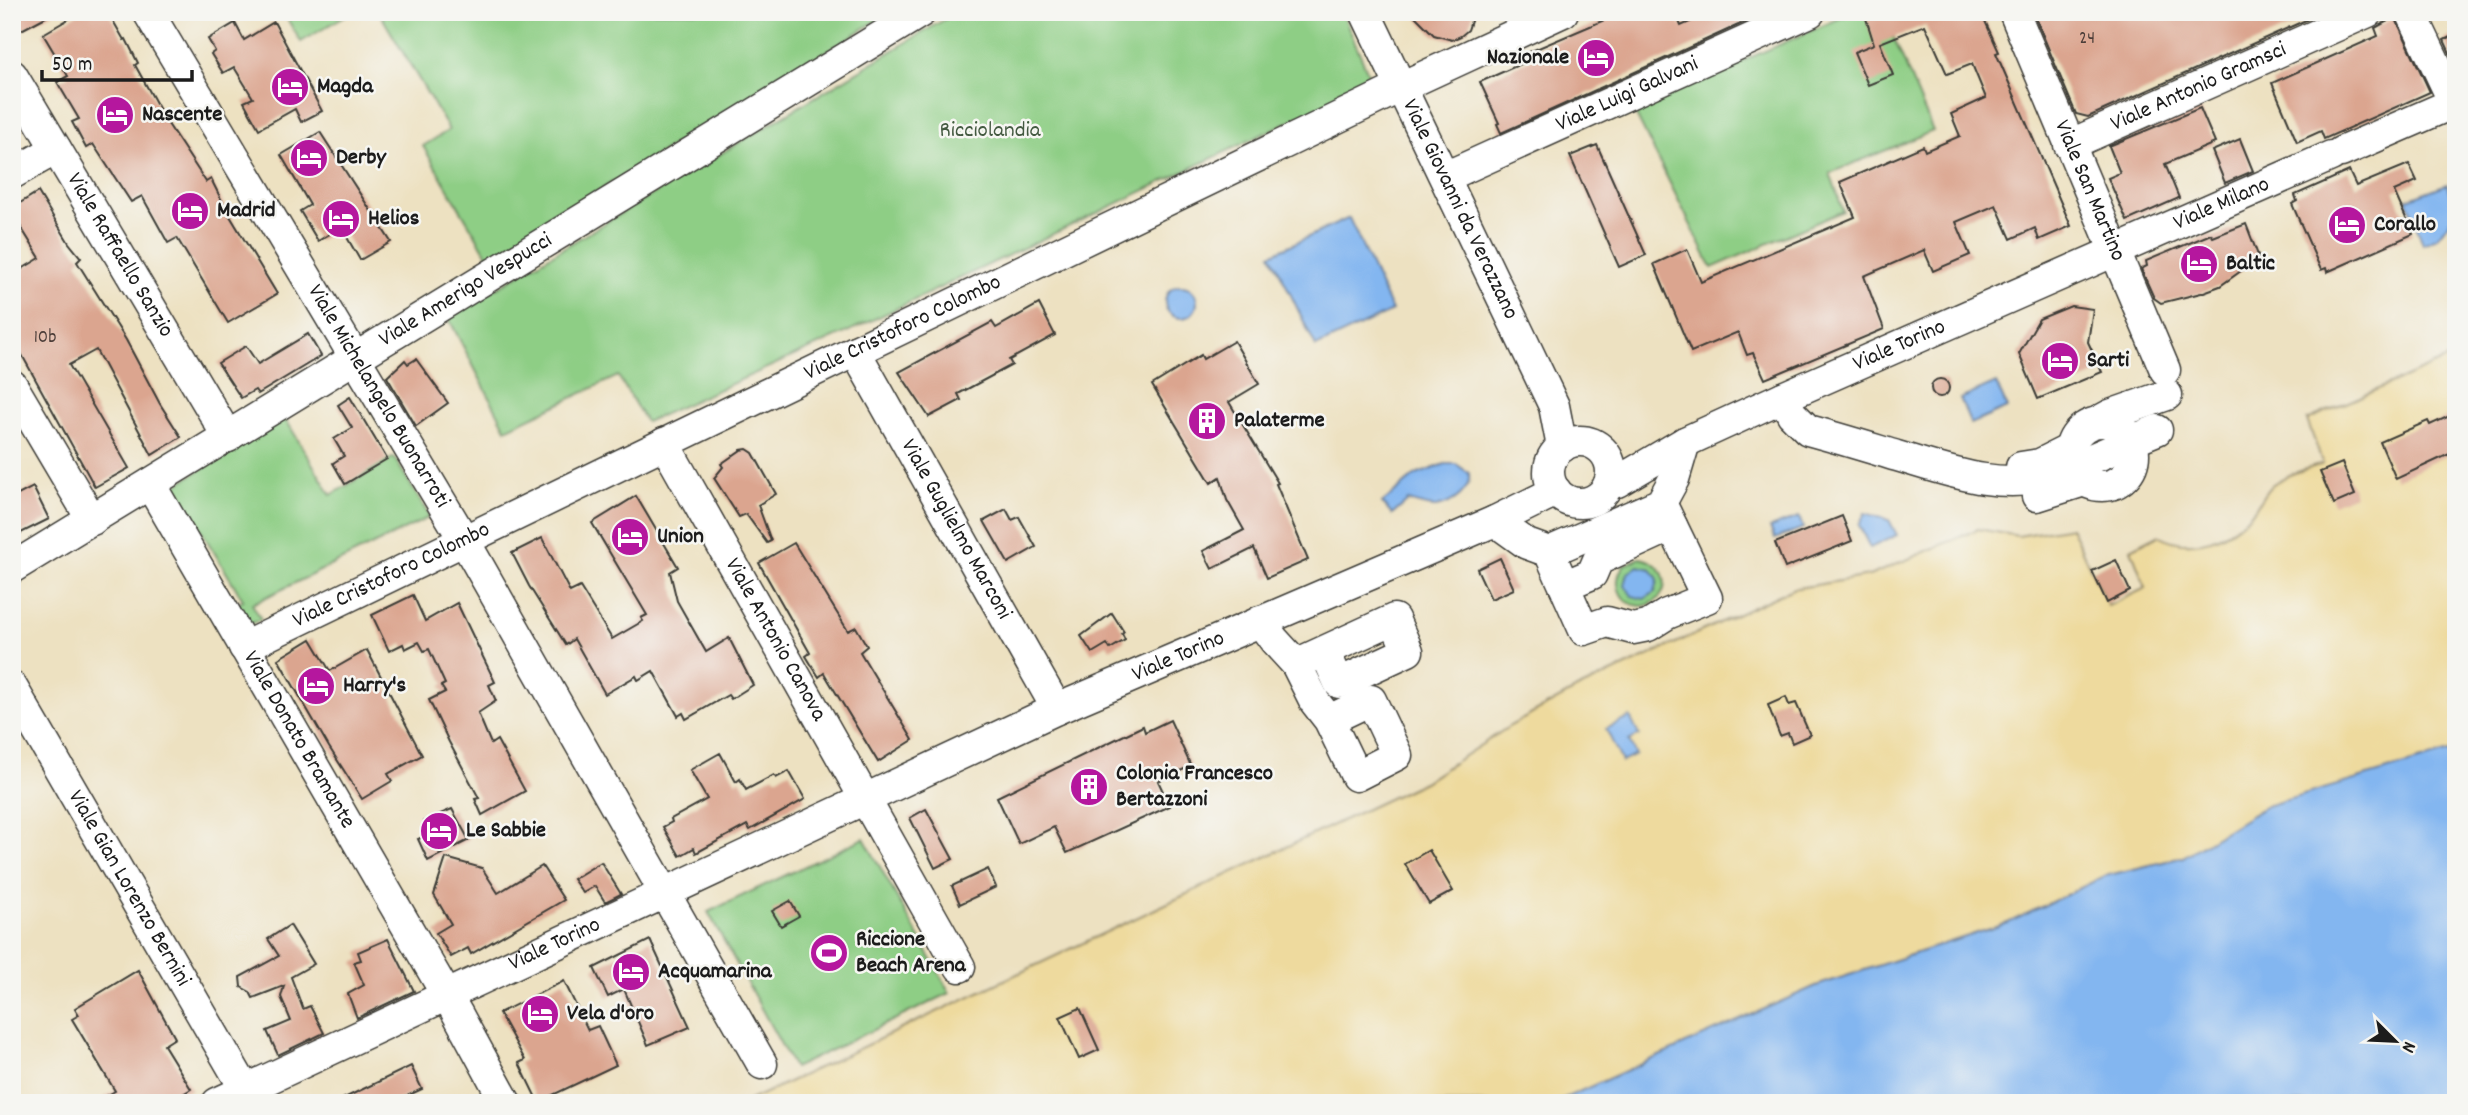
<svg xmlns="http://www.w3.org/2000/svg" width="2468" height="1115" font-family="Dekko,sans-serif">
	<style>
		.green { fill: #8ece85; stroke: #557550; stroke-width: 2; fill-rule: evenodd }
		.sand { fill: #eeda9e; stroke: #857b5d; stroke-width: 2 }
		.water { fill: #83b6f0; stroke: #506986; stroke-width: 2 }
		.building { fill: #dba58f }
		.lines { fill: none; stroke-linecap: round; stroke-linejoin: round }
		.minor-casing { stroke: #3b3a35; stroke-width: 33 }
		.minor { stroke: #fff; stroke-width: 30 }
		.labels { text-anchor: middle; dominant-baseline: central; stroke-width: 5; stroke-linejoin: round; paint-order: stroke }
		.number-label { font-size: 19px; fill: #4c3e39 }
		.poi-label { font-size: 23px; font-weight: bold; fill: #1c1c1c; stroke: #f6f6f2; text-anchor: start }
		.street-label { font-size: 23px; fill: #1c1c1c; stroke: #f6f6f2 }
		.park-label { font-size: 23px; fill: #445a41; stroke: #f6f6f2 }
	</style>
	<rect width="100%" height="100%" fill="#f6f6f2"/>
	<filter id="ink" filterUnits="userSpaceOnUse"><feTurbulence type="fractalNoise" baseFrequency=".0143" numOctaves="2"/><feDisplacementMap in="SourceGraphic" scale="14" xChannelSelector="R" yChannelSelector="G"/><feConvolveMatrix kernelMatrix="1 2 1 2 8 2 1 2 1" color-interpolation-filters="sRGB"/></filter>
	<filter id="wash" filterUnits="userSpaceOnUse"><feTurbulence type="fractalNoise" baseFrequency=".00686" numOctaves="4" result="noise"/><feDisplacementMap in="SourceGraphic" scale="28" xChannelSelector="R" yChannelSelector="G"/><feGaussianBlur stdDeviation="1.57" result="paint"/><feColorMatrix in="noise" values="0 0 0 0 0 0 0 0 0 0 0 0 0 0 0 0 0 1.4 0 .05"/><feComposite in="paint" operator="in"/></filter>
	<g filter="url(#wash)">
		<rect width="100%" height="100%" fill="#ede1c1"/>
		<g class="green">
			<polygon points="283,12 351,12 301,42"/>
			<polygon points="379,12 891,12 489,258 423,146 449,130"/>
			<polygon points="957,12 1342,12 1372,82 843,334 646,422 618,376 506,429 448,317"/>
			<polygon points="1854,12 1883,12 1933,131 1830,173 1843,211 1712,268 1633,109"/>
			<polygon points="285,418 331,495 394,457 430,517 252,604 261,619 244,627 232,607 243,600 174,486"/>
			<path d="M1640 558C1671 563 1674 601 1642 606 1620 605 1611 583 1624 565ZM1655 574 1658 580 1655 592 1644 599 1626 576Z"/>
			<polygon points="864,838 950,993 794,1068 708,912"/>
		</g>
		<path class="sand" d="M2456 355V750L2267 806 2183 857 2105 876 2008 923 1816 986 1554 1103H744L1424 782 1510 726 1577 689 1792 589 1869 576 1978 529 2018 536 2071 527 2108 606 2146 588 2131 549 2158 535C2192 554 2230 538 2254 510 2260 502 2265 490 2273 484 2287 474 2307 469 2323 464L2307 420Z"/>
		<g class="water">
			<polygon points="2447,184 2456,212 2437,238 2423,244 2407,199"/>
			<polygon points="1349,218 1392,311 1316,347 1271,254"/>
			<circle cx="1181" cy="302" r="16"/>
			<polygon points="1996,383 2007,408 1971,424 1960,399"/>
			<path d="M1445 464H1456L1469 473C1472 490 1453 504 1436 507 1429 508 1416 503 1408 501L1392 515 1382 503 1416 475Z"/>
			<polygon points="1865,513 1889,520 1897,535 1870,548 1859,525"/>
			<polygon points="1799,517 1803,528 1775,539 1770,528"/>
			<polygon points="1638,566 1651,569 1658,580 1655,592 1644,599 1632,596 1625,585 1628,573"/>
			<polygon points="1630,717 1639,735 1629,741 1636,755 1622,762 1606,729"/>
			<polygon points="2456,750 2456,1103 1554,1103 1816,986 2008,923 2105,876 2183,857 2266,806"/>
		</g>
		<g id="blocks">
			<g class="building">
				<polygon points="12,12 55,12 12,35"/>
				<polygon points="81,12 108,12 124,40 126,39 138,63 135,65 166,121 206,182 211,179 227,211 277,294 228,323 177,238 168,243 142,196 131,202 93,144 86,148 72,122 79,119 57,82 68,76 43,34"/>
				<polygon points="1411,12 1474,12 1468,30 1461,36 1452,40 1434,35"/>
				<polygon points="1623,12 1675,12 1681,26 1712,12 1767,12 1501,133 1497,124 1499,123 1480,82 1532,59 1529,52"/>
				<polygon points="1864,12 1981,12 1999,52 1996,53 2071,226 2039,240 2035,228 2011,239 1996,205 1956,222 1970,255 1933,271 1924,250 1864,276 1884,329 1765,379 1753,353 1747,355 1738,332 1691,352 1654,264 1687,249 1701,282 1855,217 1840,182 1923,146 1925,151 1960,136 1951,114 1986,98 1972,64 1947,74 1925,25 1880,43 1893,75 1868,85 1854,52 1874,44"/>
				<polygon points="2033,12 2324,12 2088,117 2076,114"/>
				<polygon points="2395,17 2430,92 2324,139 2321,131 2297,142 2272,83 2378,36 2375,28"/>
				<polygon points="274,22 322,111 301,122 295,109 259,129 244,102 253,98 234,67 223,73 211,54 215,51 208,39 235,23 244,40"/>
				<polygon points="2456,34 2456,66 2444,40"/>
				<polygon points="2200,108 2215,143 2165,164 2179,198 2127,221 2108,178 2120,173 2109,146"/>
				<polygon points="320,132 391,242 360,260 341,227 318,241 300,211 310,205 281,155"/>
				<polygon points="2240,139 2253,171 2225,183 2212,151"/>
				<polygon points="1597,145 1646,255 1619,267 1570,156"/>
				<polygon points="2409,164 2417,181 2394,191 2413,234 2327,272 2326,268 2321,270 2292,204 2297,201 2295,195 2349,171 2356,186"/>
				<polygon points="38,192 69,243 81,258 77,262 126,340 160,404 181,437 152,455 96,350 69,365 129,468 95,487 12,337 12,275 40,258 12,213 12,208"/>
				<polygon points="2246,224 2259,258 2220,286 2201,293 2161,303 2154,298 2141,269 2147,266 2146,261 2211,234 2213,237"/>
				<polygon points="1039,304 1055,335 1009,360 1012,365 958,394 961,400 929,417 899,372 992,322 996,328"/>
				<polygon points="2071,306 2093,309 2088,342 2102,372 2038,399 2019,354 2039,319"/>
				<polygon points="308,334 321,356 258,394 255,390 241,398 218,363 246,346 258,364"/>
				<polygon points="1234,341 1259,384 1229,402 1278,483 1276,484 1308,560 1267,578 1254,548 1212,569 1203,551 1244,530 1227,500 1220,477 1211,483 1152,385 1201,355 1203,359"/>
				<polygon points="416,359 448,403 416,426 387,377 405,360 408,364"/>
				<circle cx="1940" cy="388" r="9"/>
				<polygon points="350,397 387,459 345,484 333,463 344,456 334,439 352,428 338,405"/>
				<polygon points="2456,413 2456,451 2396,479 2380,442 2428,421 2430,425"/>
				<polygon points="747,449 753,453 776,494 758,505 771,541 767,543 746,514 739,517 714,478 723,467 721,464 741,450"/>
				<polygon points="2342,463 2355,495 2334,504 2320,472"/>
				<polygon points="33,487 49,519 17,535 12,525 12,498"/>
				<polygon points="636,496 678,567 670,572 677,601 706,652 729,638 753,685 731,699 728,695 686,719 683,713 678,716 653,671 638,680 636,676 605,694 574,639 566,645 529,586 512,553 542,538 570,592 580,587 612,639 643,621 641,618 647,615 592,523"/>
				<polygon points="1006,509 1012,520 1019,517 1036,547 1008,563 984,521"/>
				<polygon points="1842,516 1852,541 1785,568 1775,543"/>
				<polygon points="794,543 848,631 856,627 867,646 860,652 913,740 878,762 824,673 819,677 806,656 810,653 759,563"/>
				<polygon points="1500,558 1514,589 1491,599 1477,569"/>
				<polygon points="2116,560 2130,591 2107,603 2092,571"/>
				<polygon points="413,595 425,621 457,603 495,682 489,685 496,701 478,713 491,744 497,740 525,791 482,815 475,799 479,798 449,742 429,700 445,692 441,686 445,684 429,649 424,651 419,642 405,649 403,644 389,651 372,615"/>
				<polygon points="1112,613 1124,632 1122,634 1125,640 1110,649 1107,644 1092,653 1081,636"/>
				<polygon points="311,639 330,671 367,650 422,755 388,774 392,781 362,799 329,747 278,659"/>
				<polygon points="1786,697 1789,705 1796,703 1810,735 1792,743 1788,733 1780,736 1768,705"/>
				<polygon points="1170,720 1191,766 1158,781 1170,806 1067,853 1054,827 1019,844 997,797 1143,726 1145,732"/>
				<polygon points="720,753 736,782 740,779 746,790 774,775 776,778 789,771 805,799 750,830 747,825 696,853 694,848 680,856 663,827 672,822 671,819 707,799 690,770"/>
				<polygon points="452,809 469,840 428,861 418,839 430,834 424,821"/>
				<polygon points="926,809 953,859 935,868 910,818"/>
				<polygon points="1429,850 1453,891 1429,904 1405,864"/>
				<polygon points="446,858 482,868 498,893 542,866 564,900 471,954 468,948 451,957 436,933 451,924 434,895"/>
				<polygon points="601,862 621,894 605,902 595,886 583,893 573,879"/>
				<polygon points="988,869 996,887 960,904 952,886"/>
				<polygon points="790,901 799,916 781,926 772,911"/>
				<polygon points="290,925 314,964 291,977 303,1009 310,1006 324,1033 278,1055 267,1031 291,1021 281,997 284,986 253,998 250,992 241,987 240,977 279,956 268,939"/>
				<polygon points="388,939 414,991 357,1018 348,994 364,985 354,962 361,960 358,952"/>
				<polygon points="650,940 690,1027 648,1045 624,989 608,997 594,968"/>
				<polygon points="138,970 175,1038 164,1045 191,1089 168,1103 94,1103 115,1091 72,1019 79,1015 75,1008"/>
				<polygon points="564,981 588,1030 598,1026 616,1065 538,1102 519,1063 525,1060 499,1013"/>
				<polygon points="1080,1008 1099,1050 1079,1059 1060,1017"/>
				<polygon points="411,1066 422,1089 392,1103 334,1103"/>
			</g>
		</g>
	</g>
	<g filter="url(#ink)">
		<use href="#blocks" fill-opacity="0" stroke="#3b3a35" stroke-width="2"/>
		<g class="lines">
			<defs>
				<g id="minor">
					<path id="s1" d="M148 12 464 540 762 1064"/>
					<path id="s2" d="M1365 12 1554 406 1562 447"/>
					<path id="s3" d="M2014 12 2165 370"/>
					<polyline points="2411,12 2456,107"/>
					<path id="s4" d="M12 75 228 437"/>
					<path id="s5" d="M2069 145 2368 12"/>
					<polyline points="2341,152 2456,102"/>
					<polyline points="12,174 56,149"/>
					<path id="s6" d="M1445 177 1810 12"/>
					<path id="s7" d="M855 351 1057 709"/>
					<polyline points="12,385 92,520"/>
					<path d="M1783 397 1792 414 1808 430C1838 438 1867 447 1897 456 1951 472 1999 491 2056 475"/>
					<polyline points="2099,421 2110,415 2167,395"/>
					<circle cx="2102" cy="454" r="32"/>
					<polyline points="2140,437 2157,430"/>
					<circle cx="1580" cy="472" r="31"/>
					<path id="s8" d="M664 443 960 967"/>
					<polyline points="2086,461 2119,447"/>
					<polyline points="2021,467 2040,464 2070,449"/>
					<path id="s9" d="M1609 483 1617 482 1685 442 1783 397 2331 156"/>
					<path id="s10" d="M150 484 457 1013 506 1103"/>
					<polyline points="2037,496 2084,481"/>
					<polyline points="1495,521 1527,544 1549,552 1661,503 1674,479 1685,442"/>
					<polyline points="1549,552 1584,630 1607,622 1633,629 1648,626 1667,614 1707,598 1661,503"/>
					<path id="s11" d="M12 568 921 12"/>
					<polyline points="1566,585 1592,574 1598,560 1672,526"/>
					<polyline points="1260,621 1274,640 1296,664 1315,702 1329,720 1356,776 1397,755 1371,700 1329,720"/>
					<path id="s12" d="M244 647 1401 87 1563 12"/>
					<polyline points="1296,664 1394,619 1408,651 1339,683 1325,652"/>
					<path id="s13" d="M12 687 253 1103"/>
					<path id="s14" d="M217 1103 1057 709 1495 521 1556 491"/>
				</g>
			</defs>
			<use href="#minor" class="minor-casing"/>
			<use href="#minor" class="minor"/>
		</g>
	</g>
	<defs>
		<symbol id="hotel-disc" viewBox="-11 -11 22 22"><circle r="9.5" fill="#b5179e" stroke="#f6f6f2"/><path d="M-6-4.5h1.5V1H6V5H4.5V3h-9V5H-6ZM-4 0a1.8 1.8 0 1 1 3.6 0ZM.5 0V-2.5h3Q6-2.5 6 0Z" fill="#fff"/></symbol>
		<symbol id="building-disc" viewBox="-11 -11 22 22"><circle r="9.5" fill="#b5179e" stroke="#f6f6f2"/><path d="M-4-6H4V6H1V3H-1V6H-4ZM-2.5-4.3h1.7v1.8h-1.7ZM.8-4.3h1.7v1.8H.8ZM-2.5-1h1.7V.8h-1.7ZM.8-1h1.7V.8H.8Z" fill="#fff"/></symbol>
		<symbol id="stadium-disc" viewBox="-11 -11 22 22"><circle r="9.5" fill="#b5179e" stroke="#f6f6f2"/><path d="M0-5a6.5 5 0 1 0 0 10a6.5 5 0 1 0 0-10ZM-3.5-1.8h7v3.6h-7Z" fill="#fff"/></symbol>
	</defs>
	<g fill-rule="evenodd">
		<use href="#hotel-disc" x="1574" y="36" width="44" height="44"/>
		<use href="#hotel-disc" x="268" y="65" width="44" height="44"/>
		<use href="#hotel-disc" x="93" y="93" width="44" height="44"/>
		<use href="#hotel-disc" x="287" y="136" width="44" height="44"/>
		<use href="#hotel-disc" x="168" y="189" width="44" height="44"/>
		<use href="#hotel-disc" x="319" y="197" width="44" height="44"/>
		<use href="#hotel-disc" x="2325" y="203" width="44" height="44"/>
		<use href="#hotel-disc" x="2177" y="242" width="44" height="44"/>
		<use href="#hotel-disc" x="2038" y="339" width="44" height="44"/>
		<use href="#building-disc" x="1185" y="399" width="44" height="44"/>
		<use href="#hotel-disc" x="608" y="515" width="44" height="44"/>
		<use href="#hotel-disc" x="294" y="664" width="44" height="44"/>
		<use href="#building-disc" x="1067" y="765" width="44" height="44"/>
		<use href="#hotel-disc" x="417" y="809" width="44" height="44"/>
		<use href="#stadium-disc" x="807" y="931" width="44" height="44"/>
		<use href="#hotel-disc" x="609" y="950" width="44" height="44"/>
		<use href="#hotel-disc" x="518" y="992" width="44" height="44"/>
	</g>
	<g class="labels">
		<g class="number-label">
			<text x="2087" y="39">24</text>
			<text x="45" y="338">10b</text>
		</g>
		<g class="poi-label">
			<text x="1569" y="58" text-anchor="end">Nazionale</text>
			<text x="317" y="87">Magda</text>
			<text x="142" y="115">Nascente</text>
			<text x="336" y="158">Derby</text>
			<text x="217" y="211">Madrid</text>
			<text x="368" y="219">Helios</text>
			<text x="2374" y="225">Corallo</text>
			<text x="2226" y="264">Baltic</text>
			<text x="2087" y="361">Sarti</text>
			<text x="1234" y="421">Palaterme</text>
			<text x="657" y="537">Union</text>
			<text x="343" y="686">Harry's</text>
			<text x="1116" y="774">Colonia Francesco<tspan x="1116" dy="26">Bertazzoni</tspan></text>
			<text x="466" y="831">Le Sabbie</text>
			<text x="856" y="940">Riccione<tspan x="856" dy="26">Beach Arena</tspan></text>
			<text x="658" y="972">Acquamarina</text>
			<text x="567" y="1014">Vela d'oro</text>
		</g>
		<g class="street-label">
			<text stroke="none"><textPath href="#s5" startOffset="142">Viale Antonio Gramsci</textPath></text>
			<text stroke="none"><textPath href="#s6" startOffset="200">Viale Luigi Galvani</textPath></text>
			<text stroke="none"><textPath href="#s3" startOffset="194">Viale San Martino</textPath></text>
			<text stroke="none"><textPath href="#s9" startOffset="674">Viale Milano</textPath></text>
			<text stroke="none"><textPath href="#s2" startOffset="219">Viale Giovanni da Verazzano</textPath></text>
			<text stroke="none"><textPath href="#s4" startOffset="210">Viale Raffaello Sanzio</textPath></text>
			<text stroke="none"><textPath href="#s11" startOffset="532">Viale Amerigo Vespucci</textPath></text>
			<text stroke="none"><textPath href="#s12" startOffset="732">Viale Cristoforo Colombo</textPath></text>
			<text stroke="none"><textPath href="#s9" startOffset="322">Viale Torino</textPath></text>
			<text stroke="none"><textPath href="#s1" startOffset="448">Viale Michelangelo Buonarroti</textPath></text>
			<text stroke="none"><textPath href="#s7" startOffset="205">Viale Guglielmo Marconi</textPath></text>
			<text stroke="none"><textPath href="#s12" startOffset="164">Viale Cristoforo Colombo</textPath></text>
			<text stroke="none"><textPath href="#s8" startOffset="226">Viale Antonio Canova</textPath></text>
			<text stroke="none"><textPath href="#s14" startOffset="1060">Viale Torino</textPath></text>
			<text stroke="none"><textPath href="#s10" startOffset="296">Viale Donato Bramante</textPath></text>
			<text stroke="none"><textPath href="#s13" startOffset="233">Viale Gian Lorenzo Bernini</textPath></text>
			<text stroke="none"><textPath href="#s14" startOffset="373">Viale Torino</textPath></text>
		</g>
		<g class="park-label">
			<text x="990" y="131">Ricciolandia</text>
		</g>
	</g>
	<rect width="2468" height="1115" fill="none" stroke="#f6f6f2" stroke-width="42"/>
	<g transform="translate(2395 1041) rotate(114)" stroke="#f6f6f2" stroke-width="5" paint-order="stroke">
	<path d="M0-5L12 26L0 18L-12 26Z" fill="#1c1c1c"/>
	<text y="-10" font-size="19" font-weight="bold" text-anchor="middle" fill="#1c1c1c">N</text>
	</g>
	<path d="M42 70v10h150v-10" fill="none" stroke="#1c1c1c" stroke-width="3.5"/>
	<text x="52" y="70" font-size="21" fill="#1c1c1c" stroke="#f6f6f2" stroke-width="5" paint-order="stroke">50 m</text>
</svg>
